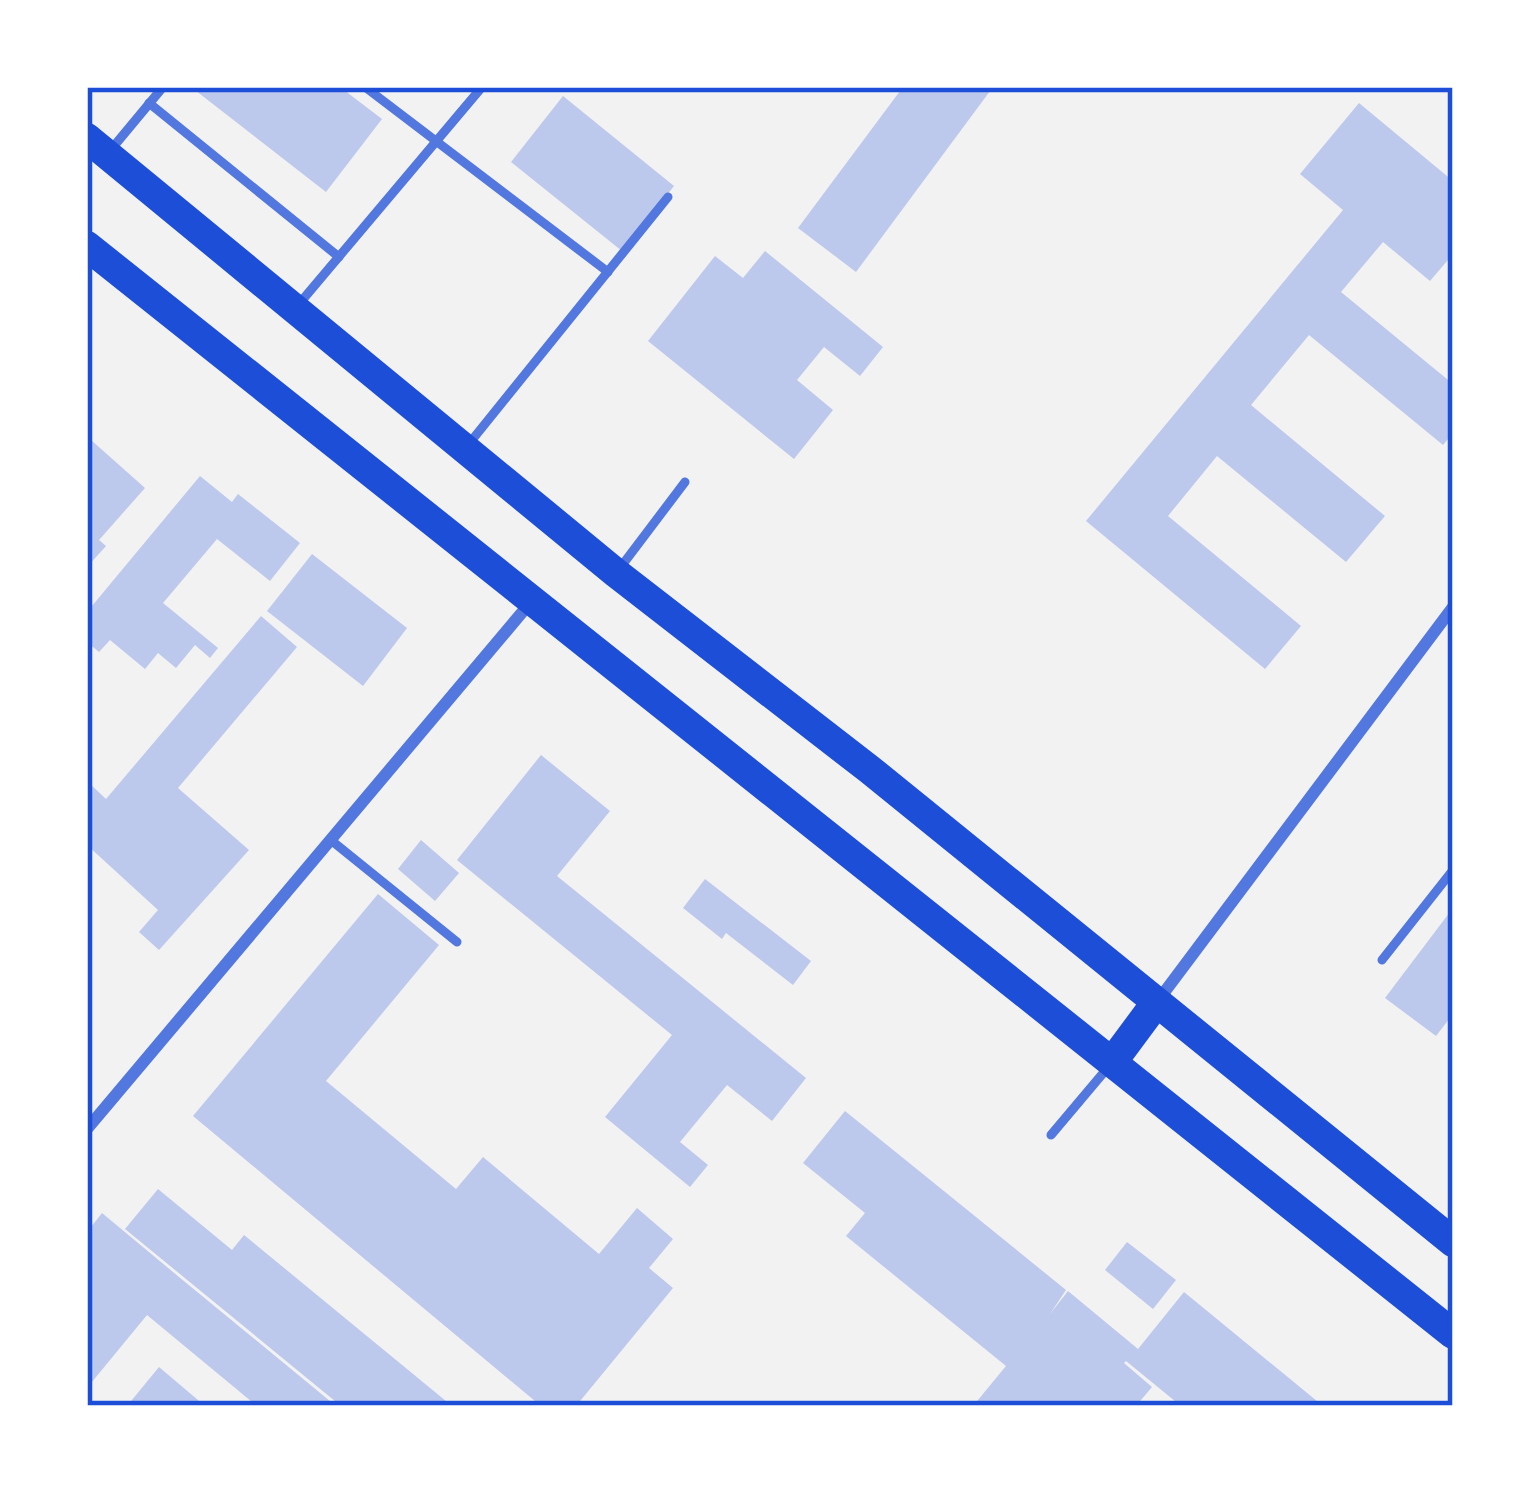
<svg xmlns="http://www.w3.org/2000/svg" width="1540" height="1493" font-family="'Golos Text',sans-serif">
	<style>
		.building { fill: #bdc9ec }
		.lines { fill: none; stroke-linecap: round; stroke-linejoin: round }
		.service { stroke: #5277de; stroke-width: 9 }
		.minor { stroke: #5277de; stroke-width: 12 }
		.trunk { stroke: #1d4ed8; stroke-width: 30 }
		.neatline { fill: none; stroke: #1d4ed8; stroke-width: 4.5 }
	</style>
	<rect width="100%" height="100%" fill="#f2f2f2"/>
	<g class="building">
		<polygon points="191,87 340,87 382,119 326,192"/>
		<polygon points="903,87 993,87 856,272 798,228"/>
		<polygon points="563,96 674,186 622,251 511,162"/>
		<polygon points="1359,103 1453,181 1453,254 1430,281 1383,242 1341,292 1453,384 1453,433 1443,445 1309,335 1251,405 1385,516 1346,562 1217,456 1168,516 1301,626 1265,669 1086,521 1343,210 1300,174"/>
		<polygon points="765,251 883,347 860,376 824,347 797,380 833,410 794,459 648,341 715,256 743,278"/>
		<polygon points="91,440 145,488 99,540 106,546 87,567 87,444"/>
		<polygon points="200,476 232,502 238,494 300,543 270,581 217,539 163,603 218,648 210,658 195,645 176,668 158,653 145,669 110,640 99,652 87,642 87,612"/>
		<polygon points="312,554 407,628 363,686 267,611"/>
		<polygon points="261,616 297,647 178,788 249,850 159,950 139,932 158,910 87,845 87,781 106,799"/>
		<polygon points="541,755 610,811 557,876 806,1078 772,1121 727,1085 680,1142 708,1165 690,1187 605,1117 672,1035 457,860"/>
		<polygon points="421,840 459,873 435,901 398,869"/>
		<polygon points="705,879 811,961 793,985 726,933 722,939 683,908"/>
		<polygon points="378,894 439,945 326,1081 456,1189 483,1157 599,1254 637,1208 673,1239 649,1268 673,1288 576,1406 541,1406 193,1116"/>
		<polygon points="1453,908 1453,1014 1436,1036 1385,998"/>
		<polygon points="845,1111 1066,1290 1050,1314 1068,1291 1138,1349 1184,1292 1323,1406 1181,1406 1126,1361 1124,1363 1152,1387 1136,1406 973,1406 1006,1366 846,1236 865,1213 803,1163"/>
		<polygon points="158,1189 232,1250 244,1235 452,1406 341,1406 125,1229"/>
		<polygon points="102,1213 179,1277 336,1406 257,1406 147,1315 87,1388 87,1232"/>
		<polygon points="1127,1242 1176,1280 1153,1309 1105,1270"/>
		<polygon points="159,1367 205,1406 127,1406"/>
	</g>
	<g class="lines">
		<g class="service">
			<polyline points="365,87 608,272"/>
			<polyline points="149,103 339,257"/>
			<polyline points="109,152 163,87"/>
			<polyline points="299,304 482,87"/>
			<polyline points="468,445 668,197"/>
			<polyline points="620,568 685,482"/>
			<polyline points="332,841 457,942"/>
			<polyline points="1382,960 1453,870"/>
			<polyline points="1051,1135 1110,1065"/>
		</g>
		<g class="minor">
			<polyline points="1157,1002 1453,607"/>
			<polyline points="87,1129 530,603"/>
		</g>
		<g class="trunk">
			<polyline points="87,138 616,573 869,769 1453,1242"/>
			<polyline points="87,246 1453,1334"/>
			<polyline points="1113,1061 1156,1003"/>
		</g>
	</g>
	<rect width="1540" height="1493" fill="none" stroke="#ffffff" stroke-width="180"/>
	<rect x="90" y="90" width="1360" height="1313" class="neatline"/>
</svg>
